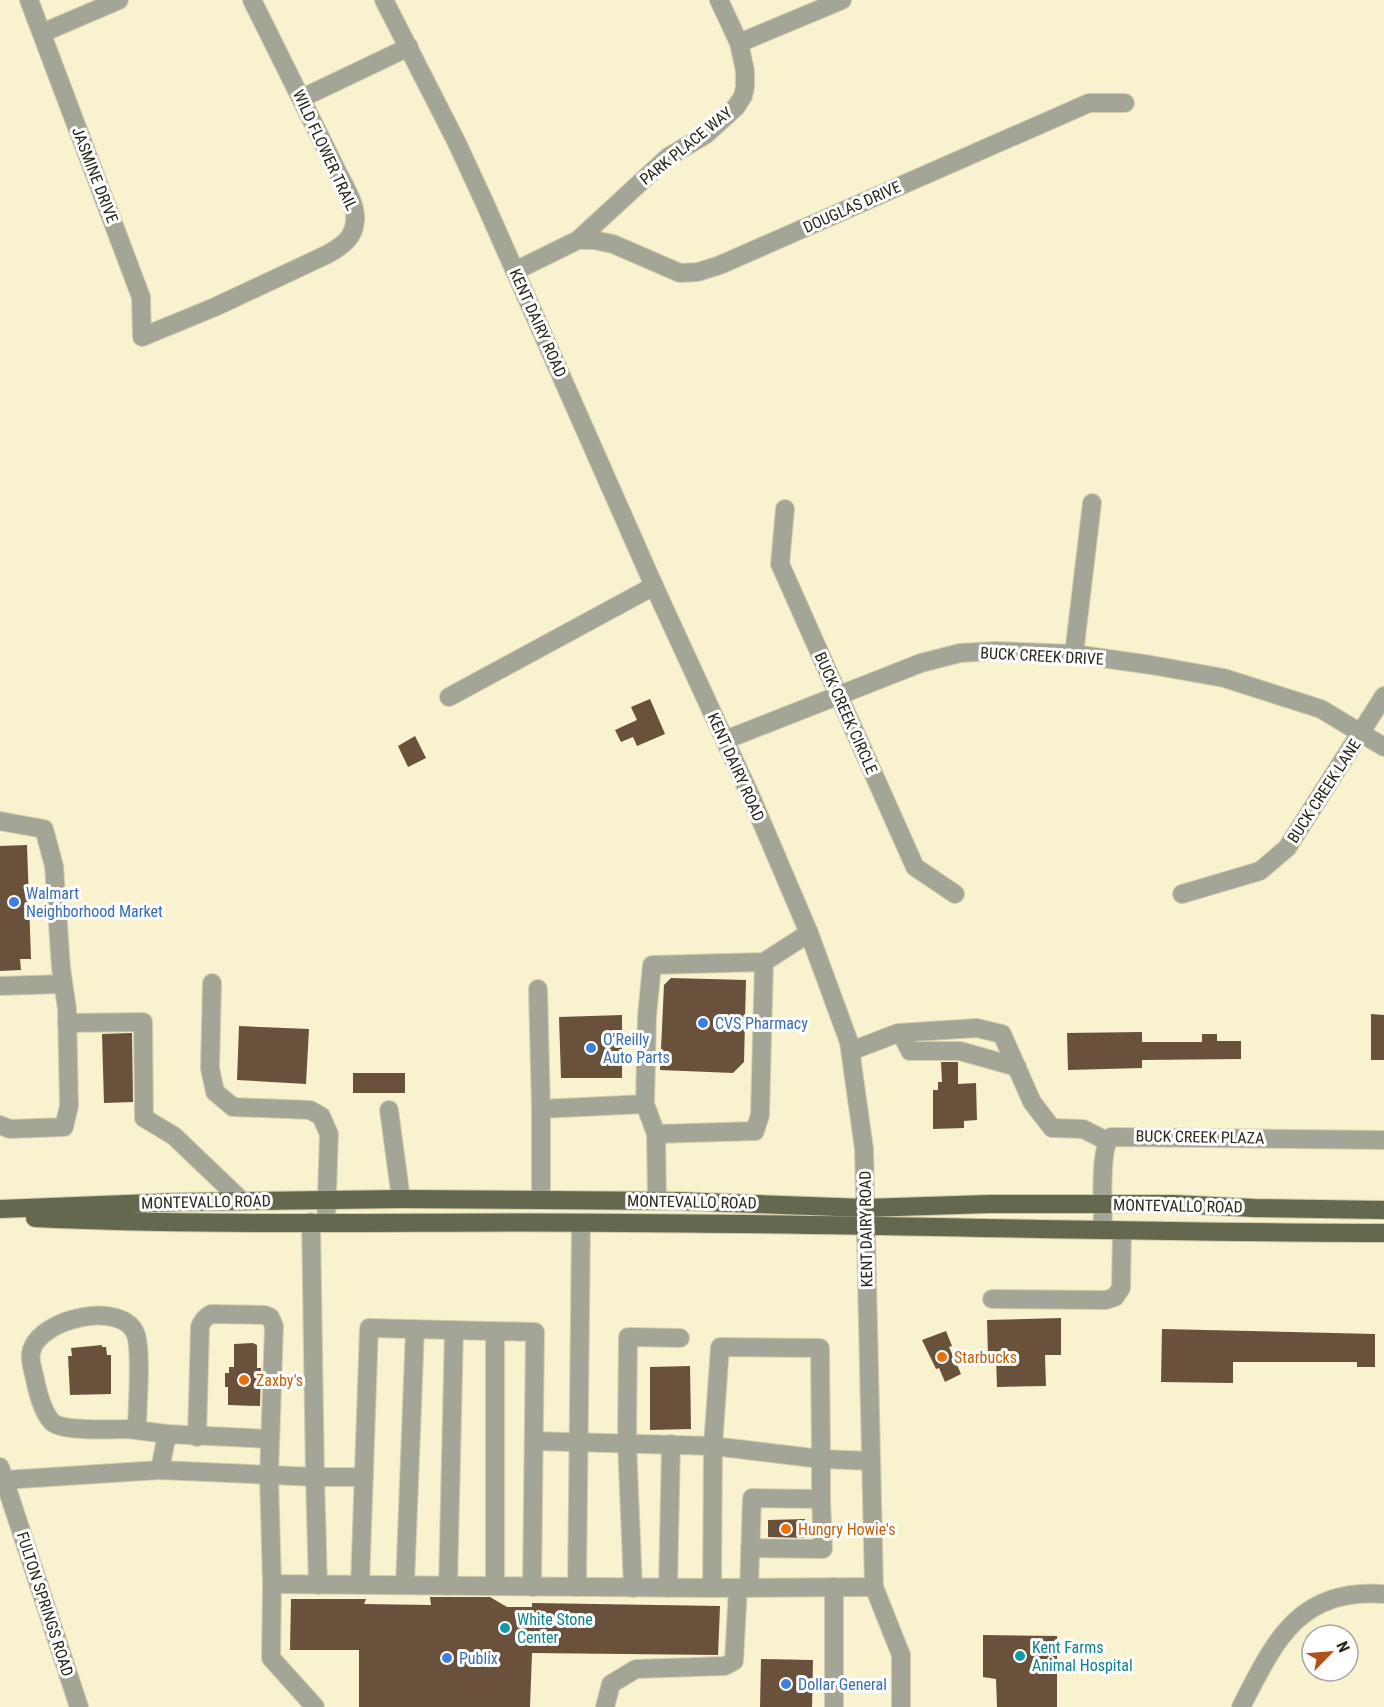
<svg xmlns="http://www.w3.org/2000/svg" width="1384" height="1707" font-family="'Roboto Condensed',sans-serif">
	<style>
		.building { fill: #6a513b }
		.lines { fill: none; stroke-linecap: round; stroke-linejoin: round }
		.minor-casing { stroke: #d3cdad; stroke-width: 20 }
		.major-casing { stroke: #d3cdad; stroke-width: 20 }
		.minor { stroke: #a3a697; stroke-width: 18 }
		.major { stroke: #63684e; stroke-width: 18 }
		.shop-dot { fill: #3f7fe0; stroke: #fff; stroke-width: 2 }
		.food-dot { fill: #e8710a; stroke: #fff; stroke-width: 2 }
		.culture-dot { fill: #0f9aa8; stroke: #fff; stroke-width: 2 }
		.labels { text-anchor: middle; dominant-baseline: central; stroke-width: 6; stroke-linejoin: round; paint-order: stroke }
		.street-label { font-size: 16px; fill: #282619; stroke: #fff }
		.shop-label { font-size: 16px; fill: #366cbe; stroke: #fff; text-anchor: start }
		.food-label { font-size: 16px; fill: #c56008; stroke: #fff; text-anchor: start }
		.culture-label { font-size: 16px; fill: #0d838f; stroke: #fff; text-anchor: start }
	</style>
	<rect width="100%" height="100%" fill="#f8f2ce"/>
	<g class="building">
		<polygon points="650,699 665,734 637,746 633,737 621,742 615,730 637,720 631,707"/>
		<polygon points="415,736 426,758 408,767 398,746"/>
		<polygon points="27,845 31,959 20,959 21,970 0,971 0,846"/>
		<polygon points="671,978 746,980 744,1062 733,1073 660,1070 664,985"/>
		<polygon points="1371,1014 1384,1015 1384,1060 1371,1060"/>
		<polygon points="622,1015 622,1078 561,1078 559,1017"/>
		<polygon points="239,1026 309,1029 306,1084 237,1080"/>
		<polygon points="1142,1032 1142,1042 1202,1042 1202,1034 1217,1034 1217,1041 1241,1041 1241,1059 1142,1060 1142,1068 1068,1070 1067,1033"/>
		<polygon points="132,1033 133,1102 104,1103 102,1034"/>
		<polygon points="941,1062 958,1062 958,1084 976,1083 977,1120 964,1121 964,1128 933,1129 933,1090 938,1090 938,1082 942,1082"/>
		<rect x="353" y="1073" width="52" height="20"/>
		<polygon points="1061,1318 1061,1355 1045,1355 1046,1386 997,1387 996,1356 988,1356 987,1320"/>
		<polygon points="1162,1329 1375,1334 1375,1367 1357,1367 1357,1362 1233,1362 1233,1383 1161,1382"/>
		<polygon points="946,1331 952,1346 949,1347 961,1374 945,1382 939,1368 936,1369 922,1340"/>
		<polygon points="253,1343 257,1345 257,1368 261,1368 260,1406 228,1405 228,1387 225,1387 225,1373 229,1373 229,1367 234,1367 234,1344"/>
		<polygon points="102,1345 102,1347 106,1347 107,1355 111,1355 111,1394 70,1395 68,1356 72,1356 71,1348"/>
		<polygon points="690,1366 691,1429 650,1430 650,1367"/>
		<polygon points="805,1519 805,1538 768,1537 768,1520"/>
		<polygon points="430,1597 490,1597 507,1607 532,1607 532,1603 720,1606 718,1655 532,1653 530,1707 359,1707 359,1650 290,1650 291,1599 366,1599 364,1604 431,1605"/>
		<polygon points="983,1635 1057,1636 1057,1707 997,1707 996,1679 983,1677"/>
		<polygon points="761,1659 813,1660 812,1707 760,1707"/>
	</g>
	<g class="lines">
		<defs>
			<g id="minor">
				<path d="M29 0 141 297 142 337 215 307 328 254C342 246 354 238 355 221 357 203 341 181 334 165 307 110 279 55 252 0"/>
				<polyline points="384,0 457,143 487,208 654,586 751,797 809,933 849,1042 864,1149 874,1587 901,1655 901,1707"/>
				<polyline points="42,33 119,0"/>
				<polyline points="739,43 842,0"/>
				<polyline points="302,98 409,47"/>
				<polyline points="578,240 594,240 613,244 680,273 698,272 720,265 1089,103 1125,103"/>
				<polyline points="515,271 578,240 668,157 705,135 736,107 743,96 745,87 745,71 739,43 719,0"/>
				<polyline points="785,509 780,564 915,867 955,894"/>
				<polyline points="1074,654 1092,503"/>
				<polyline points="449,697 654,586"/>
				<polyline points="725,740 921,663 960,653 996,651 1074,654 1151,665 1224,678 1321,709 1384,747"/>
				<polyline points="0,821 44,829 54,866 61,968 67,1009 69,1106 64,1127 10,1129 0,1125"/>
				<polyline points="1182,894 1260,871 1287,848 1384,696"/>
				<polyline points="764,962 760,1115 755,1131 656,1134 645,1104 647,1016 652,965 764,962 809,933"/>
				<polyline points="212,983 210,1068 215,1092 233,1107 310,1110 321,1116 329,1134 326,1223"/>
				<polyline points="0,986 63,984"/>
				<polyline points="538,989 541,1109"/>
				<polyline points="67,1023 143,1022 144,1118 174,1136 242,1201"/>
				<polyline points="901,1033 910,1051 960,1051 1017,1067"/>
				<polyline points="851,1051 898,1033 977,1028 1002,1034 1032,1102 1052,1128 1083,1129 1107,1141"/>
				<polyline points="389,1110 401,1199"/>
				<polyline points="656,1134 657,1201"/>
				<polyline points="541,1200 541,1109 645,1104"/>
				<path d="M1103 1230C1103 1212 1099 1148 1111 1137L1384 1140"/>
				<polyline points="992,1299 1106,1300 1115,1297 1121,1288 1122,1231"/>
				<polyline points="495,1331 495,1586"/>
				<polygon points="720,1347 820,1348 821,1459 713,1446"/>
				<path d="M137 1430C137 1408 142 1354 136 1335 124 1299 37 1318 31 1353 29 1362 35 1375 36 1384 39 1397 43 1412 52 1422 63 1432 112 1429 128 1429L167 1434"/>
				<path d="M197 1437 200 1327C202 1321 205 1317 211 1314L265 1315 270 1317 274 1326 269 1476 272 1584 271 1658 315 1707"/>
				<polyline points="534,1441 713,1446 712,1588"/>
				<polyline points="0,1467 79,1707"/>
				<polyline points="160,1470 167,1434 270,1439"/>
				<polyline points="4,1480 160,1470 315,1477 311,1222"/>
				<polyline points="821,1499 821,1459 871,1461"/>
				<polyline points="272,1584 712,1588 874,1587"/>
				<polyline points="318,1585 315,1477 364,1477"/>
				<polyline points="360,1585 369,1328 535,1332 532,1587"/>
				<polyline points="405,1585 415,1329"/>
				<polyline points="448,1586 454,1330"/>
				<polyline points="577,1587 581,1223"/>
				<polyline points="834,1587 834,1707"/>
				<polyline points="633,1588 627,1442 628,1337 680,1338"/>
				<polyline points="668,1588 671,1444"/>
				<polyline points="749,1588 752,1498 821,1499 823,1549 750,1548"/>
				<polyline points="605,1707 611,1684 636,1669 725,1666 734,1661 738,1588"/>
				<path d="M1241 1707C1275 1641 1298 1588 1384 1594"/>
			</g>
			<g id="major">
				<polyline points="0,1209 178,1202 401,1199 677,1201 865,1208 989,1204 1174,1204 1254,1208 1384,1210"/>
				<path d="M35 1218C231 1227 428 1221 625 1223 878 1224 1131 1233 1384 1233"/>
			</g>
		</defs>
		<use href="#minor" class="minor-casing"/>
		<use href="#major" class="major-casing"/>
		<use href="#minor" class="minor"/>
		<use href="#major" class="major"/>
	</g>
	<g class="shop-dot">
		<circle cx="14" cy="902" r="6"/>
		<circle cx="703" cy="1023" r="6"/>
		<circle cx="591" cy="1048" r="6"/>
		<circle cx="447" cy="1658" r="6"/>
		<circle cx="786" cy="1684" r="6"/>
	</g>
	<g class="food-dot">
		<circle cx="942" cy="1357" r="6"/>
		<circle cx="244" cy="1380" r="6"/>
		<circle cx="786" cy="1529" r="6"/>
	</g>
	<g class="culture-dot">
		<circle cx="505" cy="1628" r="6"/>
		<circle cx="1020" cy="1656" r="6"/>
	</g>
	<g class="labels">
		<g class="street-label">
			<text transform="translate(686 146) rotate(-39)">PARK PLACE WAY</text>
			<text transform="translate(325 150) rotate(65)">WILD FLOWER TRAIL</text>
			<text transform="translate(95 175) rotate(69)">JASMINE DRIVE</text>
			<text transform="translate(852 207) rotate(-24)">DOUGLAS DRIVE</text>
			<text transform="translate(538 323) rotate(66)">KENT DAIRY ROAD</text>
			<text transform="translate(1042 656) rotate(3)">BUCK CREEK DRIVE</text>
			<text transform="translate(846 713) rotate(66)">BUCK CREEK CIRCLE</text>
			<text transform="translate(736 767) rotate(66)">KENT DAIRY ROAD</text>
			<text transform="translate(1324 791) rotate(-57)">BUCK CREEK LANE</text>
			<text transform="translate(1200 1137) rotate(1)">BUCK CREEK PLAZA</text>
			<text transform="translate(206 1202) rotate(-1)">MONTEVALLO ROAD</text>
			<text transform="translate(692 1202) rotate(1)">MONTEVALLO ROAD</text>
			<text transform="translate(1178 1206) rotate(1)">MONTEVALLO ROAD</text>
			<text transform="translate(866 1229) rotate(-91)">KENT DAIRY ROAD</text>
			<text transform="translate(45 1604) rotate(72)">FULTON SPRINGS ROAD</text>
		</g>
		<g class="shop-label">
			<text x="26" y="893">Walmart<tspan x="26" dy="18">Neighborhood Market</tspan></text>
			<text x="715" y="1023">CVS Pharmacy</text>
			<text x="603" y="1039">O'Reilly<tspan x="603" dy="18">Auto Parts</tspan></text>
			<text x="459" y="1658">Publix</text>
			<text x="798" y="1684">Dollar General</text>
		</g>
		<g class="food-label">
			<text x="954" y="1357">Starbucks</text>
			<text x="256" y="1380">Zaxby's</text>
			<text x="798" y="1529">Hungry Howie's</text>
		</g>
		<g class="culture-label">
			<text x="517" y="1619">White Stone<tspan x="517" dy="18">Center</tspan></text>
			<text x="1032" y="1647">Kent Farms<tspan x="1032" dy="18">Animal Hospital</tspan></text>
		</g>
	</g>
	<g transform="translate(1330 1653) rotate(65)"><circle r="28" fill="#ffffff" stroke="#a9a8a3" stroke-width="1.5"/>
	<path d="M0-4.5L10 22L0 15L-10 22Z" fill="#b34f1b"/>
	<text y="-9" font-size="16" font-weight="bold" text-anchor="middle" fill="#282619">N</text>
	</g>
</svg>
